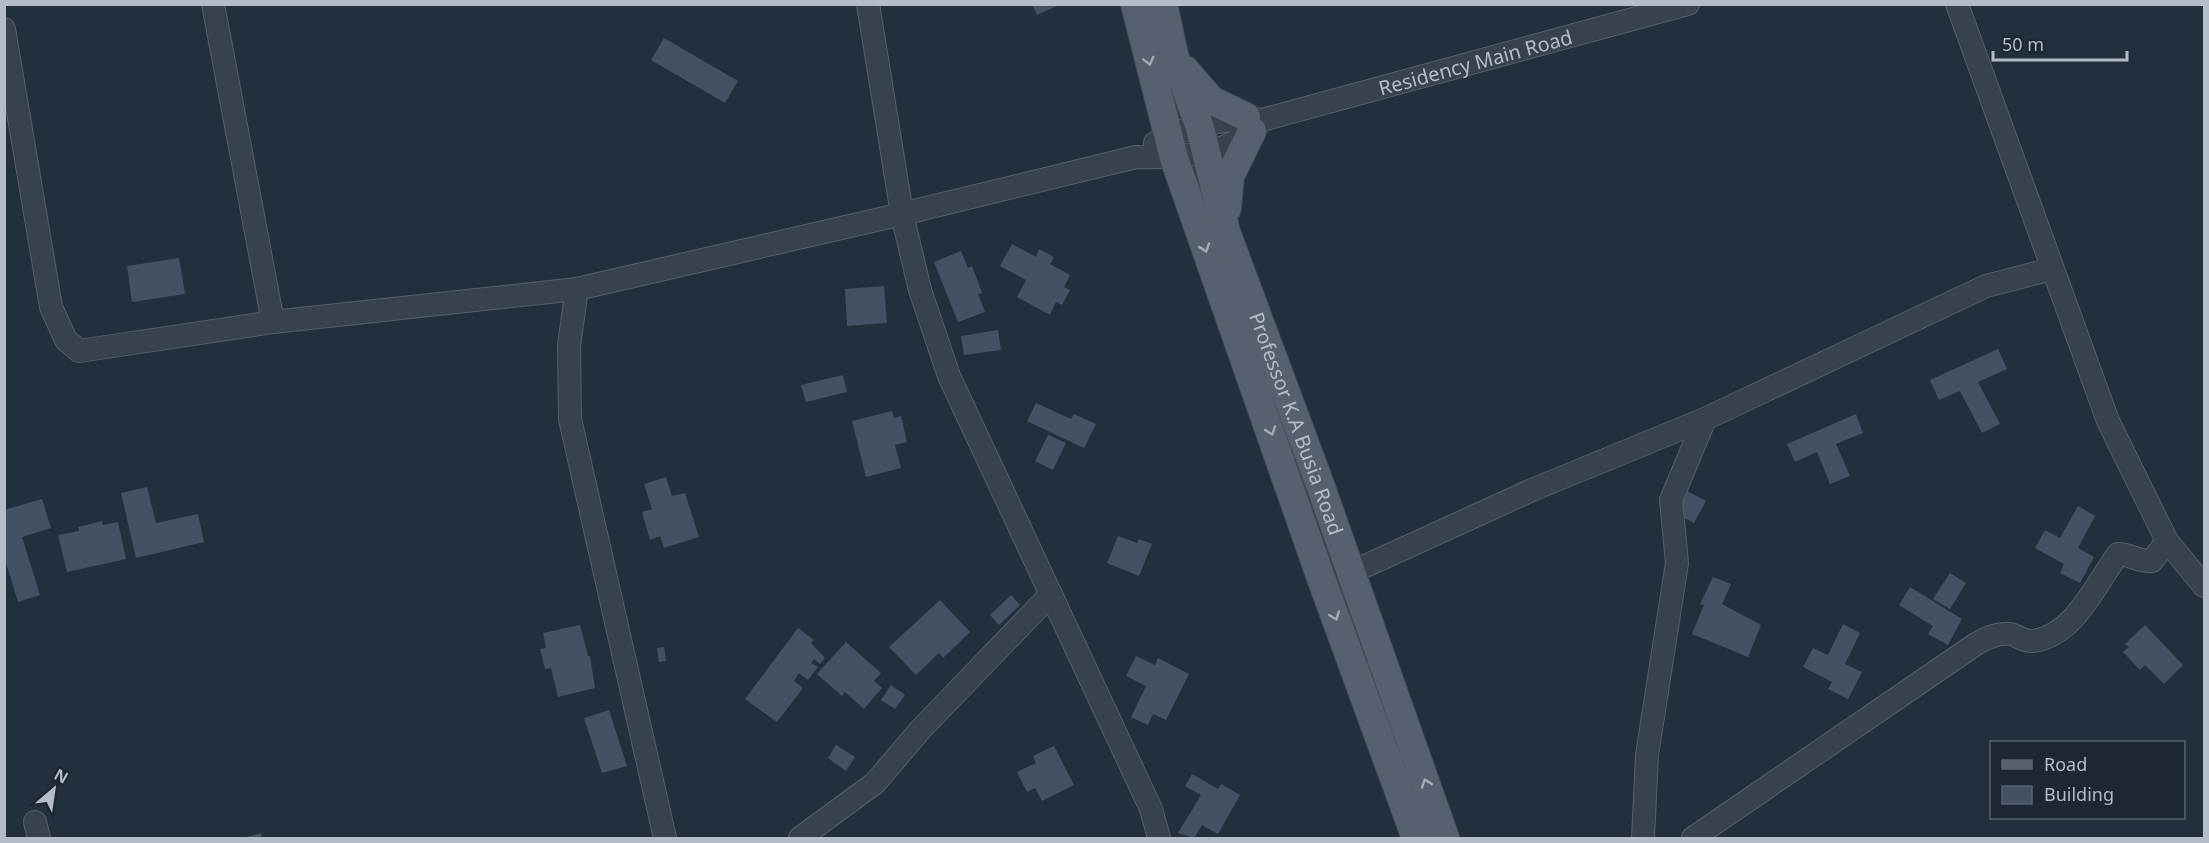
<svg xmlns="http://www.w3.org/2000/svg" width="2209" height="843" font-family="'Noto Sans',sans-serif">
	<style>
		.building { fill: #455162 }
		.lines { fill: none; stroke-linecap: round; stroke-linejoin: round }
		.minor-casing { stroke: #565f6c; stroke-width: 24 }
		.major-casing { stroke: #414a57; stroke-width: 30 }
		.minor { stroke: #38414e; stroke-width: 22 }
		.major { stroke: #56606e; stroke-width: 28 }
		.oneway { stroke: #a1aab7 }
		.labels { text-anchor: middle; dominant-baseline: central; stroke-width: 4.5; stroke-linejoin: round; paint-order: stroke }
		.street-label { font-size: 20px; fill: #b4bcc9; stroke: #1d2633 }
	</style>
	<rect width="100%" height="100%" fill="#242f3e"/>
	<g class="building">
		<polygon points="1032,4 1056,4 1057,6 1037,15"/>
		<polygon points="664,38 738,81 725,103 651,60"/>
		<polygon points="1012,244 1036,257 1039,249 1054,257 1050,264 1070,275 1064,287 1070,290 1062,305 1056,302 1050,315 1017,297 1026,280 1000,266"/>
		<polygon points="961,251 968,268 972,266 982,293 978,294 985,312 958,322 934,262"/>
		<polygon points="179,258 185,294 132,302 127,266"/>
		<polygon points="884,286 887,323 847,326 845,289"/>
		<polygon points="998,330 1001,350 964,355 961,336"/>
		<polygon points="1998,349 2007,369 1978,382 2000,424 1982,433 1960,391 1939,400 1930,380"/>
		<polygon points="843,375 847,392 806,402 801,385"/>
		<polygon points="1036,403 1071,419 1074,414 1096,424 1084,448 1027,421"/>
		<polygon points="892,411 894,418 901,416 907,442 895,445 901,468 866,477 852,421"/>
		<polygon points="1856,414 1863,433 1836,444 1850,476 1830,484 1817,452 1795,462 1787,444"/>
		<polygon points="1048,435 1066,443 1053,470 1035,461"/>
		<polygon points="666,477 672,496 685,493 699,537 664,548 660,536 650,540 642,512 652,509 644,484"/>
		<polygon points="147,487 156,523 198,514 204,542 136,558 121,493"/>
		<polygon points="1685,490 1706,501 1694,523 1673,512"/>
		<polygon points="42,499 51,528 22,537 40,595 18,602 4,556 4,510"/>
		<polygon points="2078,506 2095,516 2078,548 2094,557 2080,583 2060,573 2064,564 2035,548 2045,530 2060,538"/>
		<polygon points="102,521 103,525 118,522 126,559 67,572 58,535 79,531 78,527"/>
		<polygon points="1118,536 1137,543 1139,539 1152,544 1139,576 1107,563"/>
		<polygon points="1950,573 1966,583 1950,609 1933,599"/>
		<polygon points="1713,577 1731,584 1722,604 1761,625 1748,657 1692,634 1704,605 1700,604"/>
		<polygon points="1910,587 1962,619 1948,645 1928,634 1933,626 1899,605"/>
		<polygon points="1011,595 1020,605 999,625 990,615"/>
		<polygon points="940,600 970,632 943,658 939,653 916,675 889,647"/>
		<polygon points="1843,624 1860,633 1845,664 1862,672 1848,699 1828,689 1832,682 1803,667 1813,648 1828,655"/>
		<polygon points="580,625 588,656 590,656 595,688 558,697 551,668 545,669 540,649 546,648 543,633"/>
		<polygon points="2145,625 2183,665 2164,684 2145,665 2140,670 2123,652 2129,647 2125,644"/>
		<polygon points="798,628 814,640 811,643 825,658 820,664 814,659 811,663 818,667 808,680 799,673 794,681 803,688 777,722 745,699"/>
		<polygon points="846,642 881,673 874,681 882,688 864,709 845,692 842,696 817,674"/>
		<polygon points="664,647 666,661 659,662 657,648"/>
		<polygon points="1136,656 1155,665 1158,658 1189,674 1166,720 1153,714 1148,725 1131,717 1146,686 1126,676"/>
		<polygon points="891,685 905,695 895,709 881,700"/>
		<polygon points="609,710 627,766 602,773 584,718"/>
		<polygon points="836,745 855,757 846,771 828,758"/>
		<polygon points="1054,746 1074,785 1042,801 1035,788 1027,792 1017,772 1036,763 1033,756"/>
		<polygon points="1192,774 1218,789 1221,784 1240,795 1218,834 1202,825 1194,838 1178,833 1201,795 1185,786"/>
		<polygon points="261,833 262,838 243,838"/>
	</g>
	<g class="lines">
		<defs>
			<g id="minor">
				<polyline points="213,4 273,322"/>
				<polyline points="1957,4 2108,421 2167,541 2204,586"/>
				<polyline points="4,29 51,307 66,340 79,351 273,322 577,289"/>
				<path id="s1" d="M1155 143C1175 129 1238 115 1262 120L1688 4"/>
				<polyline points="1350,573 1532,490 1705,419 1986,286 2052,269"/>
				<polyline points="35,822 39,838"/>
				<polyline points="665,838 570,419 569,345 577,289 902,214 868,4"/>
				<polyline points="800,838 875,783 921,729 1051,594"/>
				<path d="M1159 838 1151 809 949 376 920 290 902 214 1136 157C1180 158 1231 157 1262 120"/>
				<polyline points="1643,838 1647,755 1677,563 1671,500 1705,419"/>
				<path d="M1693 838 1976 644C1986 638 1998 632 2011 634 2018 636 2025 642 2033 641 2074 636 2096 584 2118 554 2130 554 2138 562 2152 561L2167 541"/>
			</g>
			<g id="major">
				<polyline points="1135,4 1174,158 1321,578 1416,838"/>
				<path id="s2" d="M1163 4 1174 55 1200 128 1226 232 1318 479 1445 838"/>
				<polyline points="1185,70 1211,100 1246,117"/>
				<polyline points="1227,208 1230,176 1252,131"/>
			</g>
		</defs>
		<use href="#minor" class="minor-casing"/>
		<use href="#major" class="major-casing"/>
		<use href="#minor" class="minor"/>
		<use href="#major" class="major"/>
	</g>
	<defs><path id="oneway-chevron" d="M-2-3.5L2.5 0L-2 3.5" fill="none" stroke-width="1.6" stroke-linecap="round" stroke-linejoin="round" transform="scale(1.5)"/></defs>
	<g class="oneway">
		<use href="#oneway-chevron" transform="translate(1149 61) rotate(76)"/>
		<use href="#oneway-chevron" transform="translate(1205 248) rotate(71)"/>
		<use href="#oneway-chevron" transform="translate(1271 431) rotate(71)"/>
		<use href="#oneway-chevron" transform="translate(1335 616) rotate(70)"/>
		<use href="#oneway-chevron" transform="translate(1426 783) rotate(-109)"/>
	</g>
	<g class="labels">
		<g class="street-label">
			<text stroke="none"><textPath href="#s1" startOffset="332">Residency Main Road</textPath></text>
			<text stroke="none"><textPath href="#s2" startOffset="441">Professor K.A Busia Road</textPath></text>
		</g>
	</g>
	<rect width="2209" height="843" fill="none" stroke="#b4bcc9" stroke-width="12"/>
	<rect x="1990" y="741" width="195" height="78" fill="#1d2633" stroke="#59626f" stroke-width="1.5"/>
	<rect x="2002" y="760" width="30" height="9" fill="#56606e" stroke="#59626f" stroke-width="1.5"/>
	<text x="2044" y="771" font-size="18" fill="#b4bcc9">Road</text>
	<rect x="2002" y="786" width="30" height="18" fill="#455162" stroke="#59626f" stroke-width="1.5"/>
	<text x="2044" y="801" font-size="18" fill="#b4bcc9">Building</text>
	<g transform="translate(54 789) rotate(29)" stroke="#1d2633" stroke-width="4.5" paint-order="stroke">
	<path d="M0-4.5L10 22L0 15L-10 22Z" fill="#b4bcc9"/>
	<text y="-9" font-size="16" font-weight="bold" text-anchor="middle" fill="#b4bcc9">N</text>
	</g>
	<path d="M1993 51v9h134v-9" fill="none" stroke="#b4bcc9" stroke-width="3"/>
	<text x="2002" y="51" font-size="18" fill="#b4bcc9" stroke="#1d2633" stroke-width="4.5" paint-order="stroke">50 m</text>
</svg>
